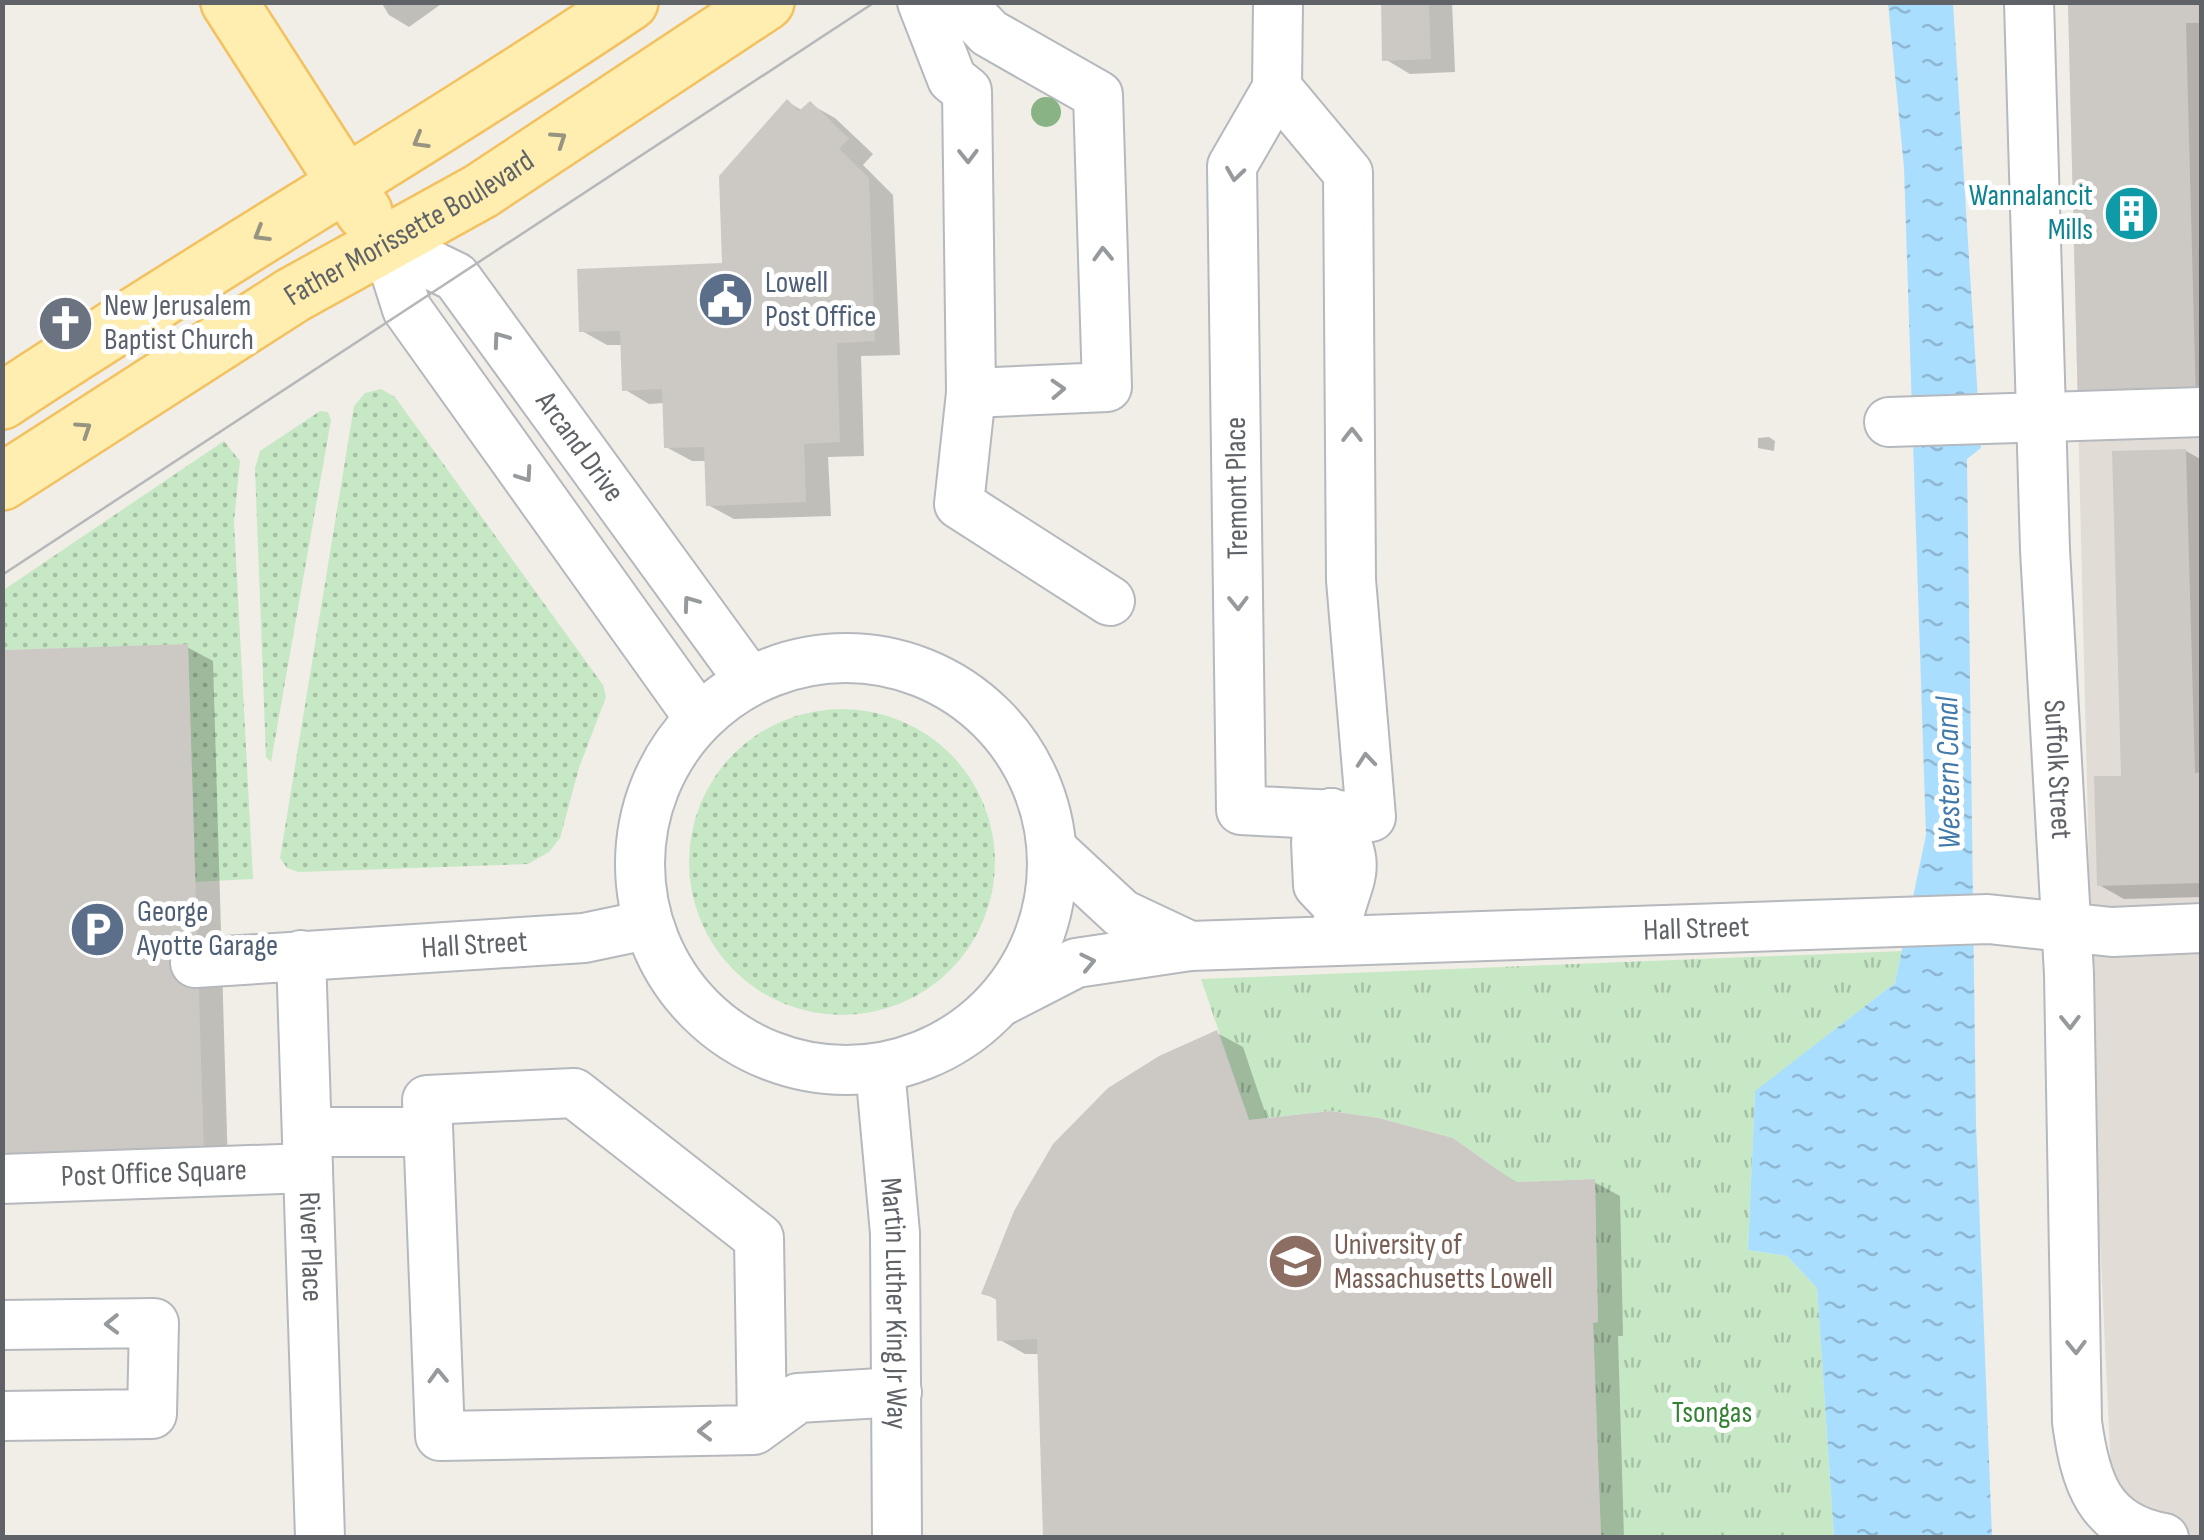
<svg xmlns="http://www.w3.org/2000/svg" width="2204" height="1540" font-family="'Sofia Sans Condensed',sans-serif">
	<style>
		.education { fill: #e1ddd6 }
		.grass { fill: url(#grass-dots) }
		.park { fill: url(#park-tufts) }
		.water { fill: url(#water-ripples) }
		.shadow { fill: #0003 }
		.building { fill: #ccc9c5 }
		.lines { fill: none; stroke-linecap: round; stroke-linejoin: round }
		.minor-casing { stroke: #b5b8bc; stroke-width: 52 }
		.major-casing { stroke: #f3c15f; stroke-width: 60 }
		.minor { stroke: #fff; stroke-width: 48 }
		.major { stroke: #ffeeaf; stroke-width: 55 }
		.tram { stroke: #b6b7b8; stroke-width: 2.5 }
		.tree { fill: #89b385 }
		.oneway { stroke: #979481 }
		.oneway2 { stroke: #979a9d }
		.labels { text-anchor: middle; dominant-baseline: central; stroke-width: 10; stroke-linejoin: round; paint-order: stroke }
		.culture-label { font-size: 30px; fill: #0d838f; stroke: #fff; text-anchor: end }
		.street-label { font-size: 30px; fill: #5f6368; stroke: #fff }
		.service-label { font-size: 30px; fill: #4e5e75; stroke: #fff; text-anchor: start }
		.worship-label { font-size: 30px; fill: #5b616d; stroke: #fff; text-anchor: start }
		.education-label { font-size: 30px; fill: #785e54; stroke: #fff; text-anchor: start }
		.park-label { font-size: 30px; fill: #348234; stroke: #fff }
		.water-label { font-size: 32px; font-style: italic; fill: #417aaa; stroke: #fff }
	</style>
	<defs>
		<pattern id="grass-dots" width="8" height="8" patternUnits="userSpaceOnUse" patternTransform="scale(2.5)"><rect width="8" height="8" fill="#c7e8c5"/><path d="M2 2h.1M6 6h.1" fill="none" stroke="#a5c0a4" stroke-width="1.8" stroke-linecap="round"/></pattern>
		<pattern id="park-tufts" width="24" height="20" patternUnits="userSpaceOnUse" patternTransform="scale(2.5)"><rect width="24" height="20" fill="#c7e8c5"/><path d="M3 7l-1-3M5 7V3M7 7l1-3M15 17l-1-3M17 17v-4M19 17l1-3" fill="none" stroke="#a5c0a4"/></pattern>
		<pattern id="water-ripples" width="26" height="14" patternUnits="userSpaceOnUse" patternTransform="scale(2.5)"><rect width="26" height="14" fill="#aadeff"/><path d="M2 4q2-2 4 0t4 0M15 11q2-2 4 0t4 0" fill="none" stroke="#8eb8d2"/></pattern>
	</defs>
	<rect width="100%" height="100%" fill="#f1eee8"/>
	<polygon class="education" points="2068,3 2201,3 2201,1537 2114,1537 2096,1157"/>
	<g class="grass">
		<polygon points="381,389 395,397 603,685 606,697 579,768 560,838 549,852 528,864 298,872 287,868 280,858 354,406 365,393"/>
		<polygon points="320,411 328,412 331,420 271,762 266,757 255,468 260,451"/>
		<polygon points="224,441 240,461 234,522 253,879 194,882 188,645 3,650 2,591"/>
		<circle cx="842" cy="862" r="153"/>
	</g>
	<polygon class="park" points="1902,951 1895,983 1755,1092 1748,1250 1787,1256 1817,1288 1834,1537 1601,1537 1593,1323 1598,1322 1595,1179 1515,1182 1453,1138 1379,1118 1330,1111 1249,1120 1201,979"/>
	<polygon class="water" points="1888,3 1953,3 1981,448 1967,459 1976,1123 1992,1537 1834,1537 1817,1288 1787,1256 1748,1250 1755,1091 1895,983 1926,835 1904,168"/>
	<g class="shadow">
		<polygon points="381,2 444,2 409,27 389,15"/>
		<polygon points="1382,2 1452,2 1455,72 1410,74 1385,59"/>
		<polygon points="2070,2 2202,2 2202,417 2080,405"/>
		<polygon points="788,102 803,111 810,104 835,118 873,154 863,165 893,195 900,355 861,356 864,456 828,457 831,516 734,519 708,505 707,461 692,461 666,447 665,403 649,404 624,389 623,345 607,345 582,331 724,266"/>
		<polygon points="1769,437 1775,441 1774,451 1758,448 1758,438"/>
		<polygon points="2186,451 2202,460 2202,897 2124,899 2099,885"/>
		<polygon points="187,647 213,661 228,1168 2,1175"/>
		<polygon points="1217,1033 1243,1047 1268,1121 1452,1141 1519,1184 1594,1182 1620,1196 1623,1336 1618,1336 1624,1538 1044,1538 1040,1354 1025,1354 1000,1340 999,1301 984,1293"/>
	</g>
	<g class="building">
		<polygon points="1381,2 1429,3 1431,59 1382,61"/>
		<polygon points="2068,3 2202,3 2202,23 2186,23 2196,403 2078,406"/>
		<polygon points="787,99 799,111 810,101 830,120 849,139 839,149 869,178 875,341 837,343 840,442 804,444 806,502 706,506 704,447 664,448 662,389 622,391 620,331 579,332 577,269 722,263 719,176"/>
		<polygon points="2186,449 2195,773 2202,772 2202,883 2097,886 2094,776 2121,776 2112,451"/>
		<polygon points="188,644 204,1155 2,1161 2,650"/>
		<polygon points="1217,1030 1249,1120 1330,1111 1379,1118 1453,1138 1515,1182 1595,1179 1598,1322 1593,1323 1601,1538 1043,1538 1037,1339 997,1341 996,1298 981,1294 1014,1211 1053,1144 1108,1088 1159,1056"/>
	</g>
	<g class="lines">
		<defs>
			<g id="minor">
				<polyline points="922,2 952,79 967,91 971,393 1107,387 1098,95 989,33 960,2"/>
				<path id="s1" d="M2029 2 2045 550 2069 974 2077 1422C2085 1480 2098 1527 2164 1538"/>
				<polyline points="1277,88 1348,173 1351,580 1371,817 1241,810 1232,166 1277,88 1278,2"/>
				<path id="s2" d="M386 243 456 277 749 680"/>
				<polyline points="386,243 407,309 699,718"/>
				<polyline points="971,393 959,504 1110,601"/>
				<polyline points="1889,422 2202,412"/>
				<circle cx="846" cy="864" r="206"/>
				<path d="M1331 813C1371 876 1342 876 1335 938"/>
				<polyline points="1331,813 1316,842 1318,885 1338,906"/>
				<polyline points="1053,850 1122,914 1190,946"/>
				<path id="s3" d="M301 955 320 1538"/>
				<path id="s4" d="M195 963 584 938 646 925"/>
				<path id="s5" d="M1002 1001 1076 963 1190 946 1988 919 2112 932 2202 928"/>
				<path id="s6" d="M880 1069 895 1233 897 1538"/>
				<polyline points="307,1132 428,1132"/>
				<path id="s7" d="M2 1179 308 1168"/>
				<polyline points="2,1325 154,1323 152,1414 2,1416"/>
				<polyline points="762,1424 759,1238 574,1093 427,1100 440,1436 754,1430 798,1398 897,1392"/>
			</g>
			<g id="major">
				<polyline points="229,2 364,212"/>
				<path d="M2 401C209 264 424 140 630 2"/>
				<path id="s8" d="M2 482 293 295 481 191 766 2"/>
			</g>
		</defs>
		<use href="#minor" class="minor-casing"/>
		<use href="#major" class="major-casing"/>
		<use href="#minor" class="minor"/>
		<use href="#major" class="major"/>
		<polyline class="tram" points="2,575 875,2"/>
	</g>
	<circle class="tree" cx="1046" cy="112" r="15"/>
	<defs><path id="oneway-chevron" d="M-2-3.5L2.5 0L-2 3.5" fill="none" stroke-width="1.6" stroke-linecap="round" stroke-linejoin="round" transform="scale(2.5)"/></defs>
	<g class="oneway">
		<use href="#oneway-chevron" transform="translate(559 139) rotate(-34)"/>
		<use href="#oneway-chevron" transform="translate(420 141) rotate(150)"/>
		<use href="#oneway-chevron" transform="translate(261 234) rotate(149)"/>
		<use href="#oneway-chevron" transform="translate(84 429) rotate(-33)"/>
	</g>
	<g class="oneway2">
		<use href="#oneway-chevron" transform="translate(968 156) rotate(89)"/>
		<use href="#oneway-chevron" transform="translate(1235 174) rotate(98)"/>
		<use href="#oneway-chevron" transform="translate(1103 254) rotate(-92)"/>
		<use href="#oneway-chevron" transform="translate(500 339) rotate(-126)"/>
		<use href="#oneway-chevron" transform="translate(1058 389) rotate(-3)"/>
		<use href="#oneway-chevron" transform="translate(1352 435) rotate(-90)"/>
		<use href="#oneway-chevron" transform="translate(525 475) rotate(55)"/>
		<use href="#oneway-chevron" transform="translate(690 603) rotate(-126)"/>
		<use href="#oneway-chevron" transform="translate(1238 603) rotate(89)"/>
		<use href="#oneway-chevron" transform="translate(1366 760) rotate(-95)"/>
		<use href="#oneway-chevron" transform="translate(1088 962) rotate(-12)"/>
		<use href="#oneway-chevron" transform="translate(2070 1022) rotate(89)"/>
		<use href="#oneway-chevron" transform="translate(112 1324) rotate(179)"/>
		<use href="#oneway-chevron" transform="translate(2076 1347) rotate(89)"/>
		<use href="#oneway-chevron" transform="translate(438 1376) rotate(-92)"/>
		<use href="#oneway-chevron" transform="translate(705 1431) rotate(179)"/>
	</g>
	<defs>
		<symbol id="building-disc" viewBox="-11 -11 22 22"><circle r="9.5" fill="#0f9aa8" stroke="#fff"/><path d="M-4-6H4V6H1V3H-1V6H-4ZM-2.5-4.3h1.7v1.8h-1.7ZM.8-4.3h1.7v1.8H.8ZM-2.5-1h1.7V.8h-1.7ZM.8-1h1.7V.8H.8Z" fill="#fff"/></symbol>
		<symbol id="civic-disc" viewBox="-11 -11 22 22"><circle r="9.5" fill="#5c6f8a" stroke="#fff"/><path d="M-.6-6.5H3V-4.5H.6V-3L4-1V1h2V6H-6V1h2V-1L-.6-3ZM-1.2 2.5V6h2.4V2.5Z" fill="#fff"/></symbol>
		<symbol id="church-disc" viewBox="-11 -11 22 22"><circle r="9.5" fill="#6b7280" stroke="#fff"/><path d="M-1.2-6h2.4v3.5h3.3v2.4h-3.3V6h-2.4V-.1h-3.3v-2.4h3.3Z" fill="#fff"/></symbol>
		<symbol id="parking-disc" viewBox="-11 -11 22 22"><circle r="9.5" fill="#5c6f8a" stroke="#fff"/><path d="M-3.5-5.5H1a3.5 3.5 0 0 1 0 7H-1V5.5H-3.5ZM-1-3.4V-.6H.8a1.4 1.4 0 0 0 0-2.8Z" fill="#fff"/></symbol>
		<symbol id="university-disc" viewBox="-11 -11 22 22"><circle r="9.5" fill="#8d6e63" stroke="#fff"/><path d="M0-5L7-2L0 1L-7-2ZM-4 1L0 2.5L4 1V4Q0 6-4 4Z" fill="#fff"/></symbol>
	</defs>
	<g fill-rule="evenodd">
		<use href="#building-disc" x="2100" y="182" width="63" height="63"/>
		<use href="#civic-disc" x="694" y="268" width="63" height="63"/>
		<use href="#church-disc" x="34" y="292" width="63" height="63"/>
		<use href="#parking-disc" x="66" y="898" width="63" height="63"/>
		<use href="#university-disc" x="1264" y="1230" width="63" height="63"/>
	</g>
	<g class="labels">
		<g class="culture-label">
			<text x="2093" y="196">Wannalancit<tspan x="2093" dy="34">Mills</tspan></text>
		</g>
		<g class="street-label">
			<text stroke="none"><textPath href="#s8" startOffset="480">Father Morissette Boulevard</textPath></text>
			<text stroke="none"><textPath href="#s2" startOffset="288">Arcand Drive</textPath></text>
			<text transform="translate(1237 488) rotate(-91)">Tremont Place</text>
			<text stroke="none"><textPath href="#s1" startOffset="768">Suffolk Street</textPath></text>
			<text stroke="none"><textPath href="#s5" startOffset="705">Hall Street</textPath></text>
			<text stroke="none"><textPath href="#s4" startOffset="280">Hall Street</textPath></text>
			<text stroke="none"><textPath href="#s7" startOffset="152">Post Office Square</textPath></text>
			<text stroke="none"><textPath href="#s3" startOffset="292">River Place</textPath></text>
			<text stroke="none"><textPath href="#s6" startOffset="235">Martin Luther King Jr Way</textPath></text>
		</g>
		<g class="service-label">
			<text x="765" y="283">Lowell<tspan x="765" dy="34">Post Office</tspan></text>
			<text x="137" y="912">George<tspan x="137" dy="34">Ayotte Garage</tspan></text>
		</g>
		<g class="worship-label">
			<text x="104" y="306">New Jerusalem<tspan x="104" dy="34">Baptist Church</tspan></text>
		</g>
		<g class="education-label">
			<text x="1334" y="1245">University of<tspan x="1334" dy="34">Massachusetts Lowell</tspan></text>
		</g>
		<g class="park-label">
			<text x="1712" y="1413">Tsongas</text>
		</g>
		<g class="water-label">
			<text transform="translate(1949 773) rotate(-91)">Western Canal</text>
		</g>
	</g>
	<rect width="2204" height="1540" fill="none" stroke="#5f6368" stroke-width="10"/>
</svg>
